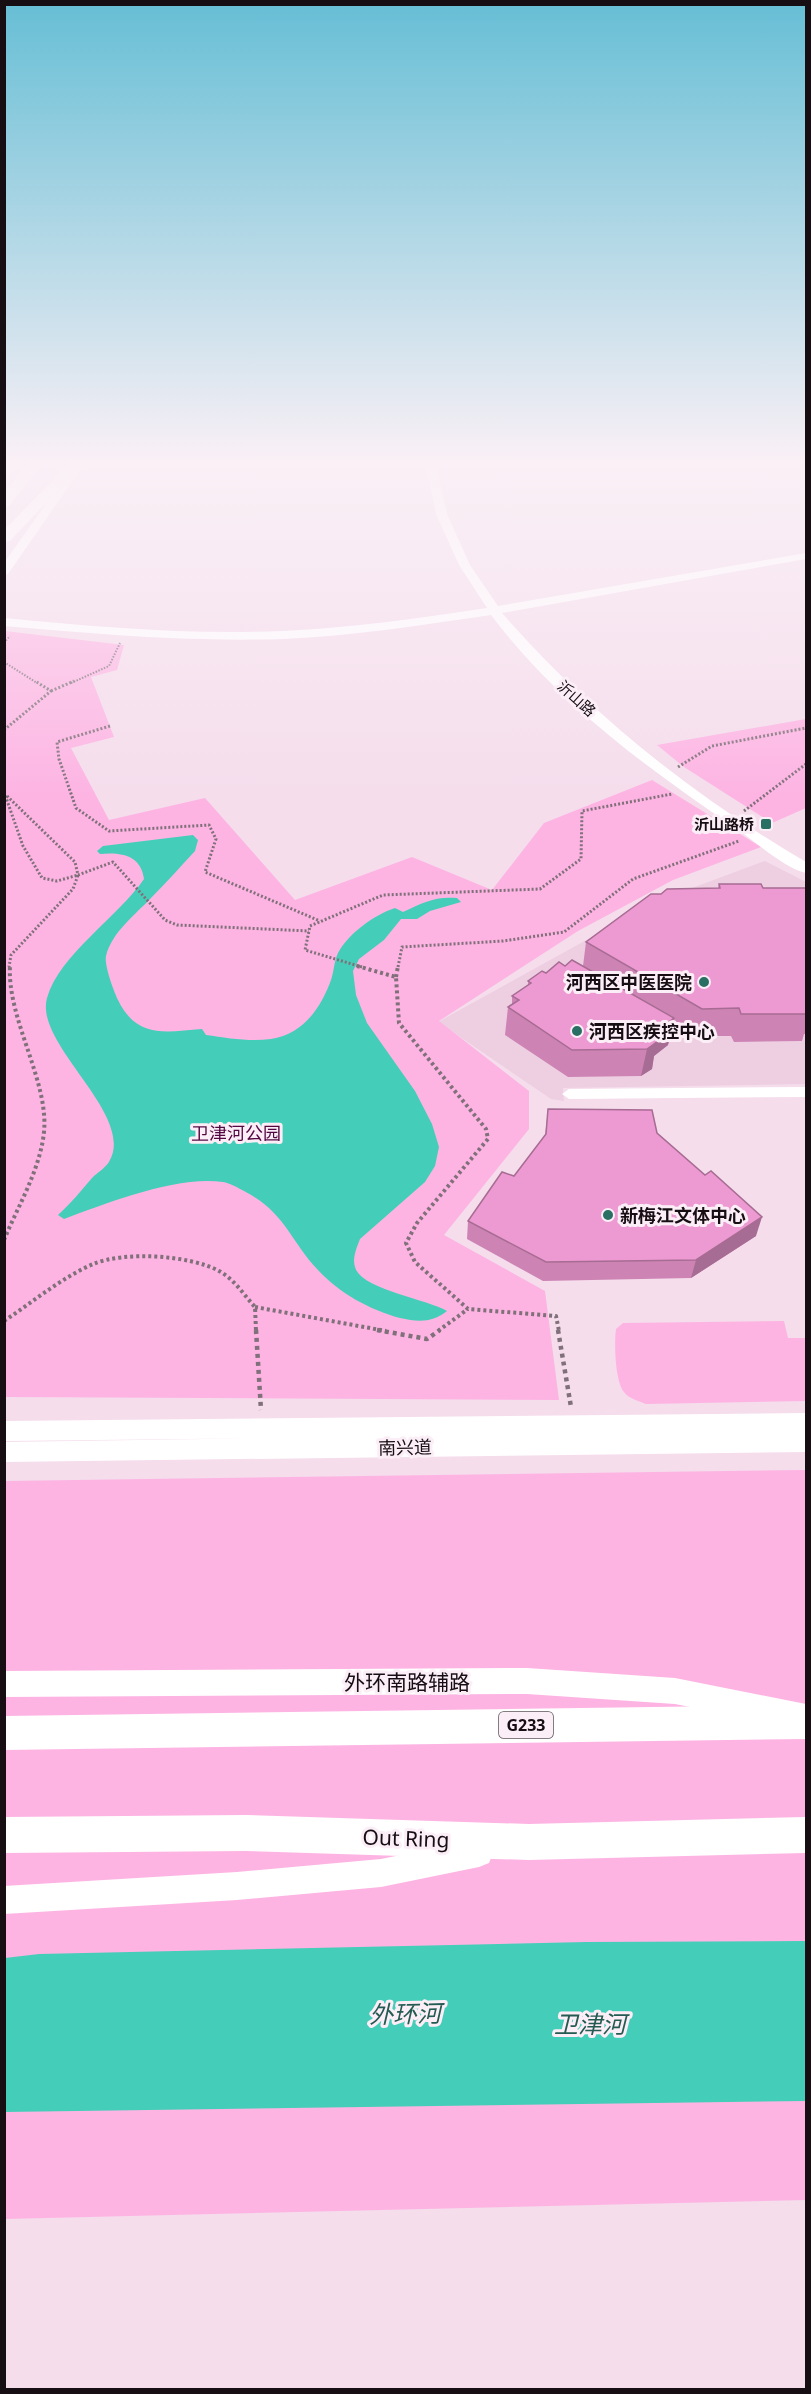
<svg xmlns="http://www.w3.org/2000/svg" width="811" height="2394" font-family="'Noto Sans','Noto Sans SC',sans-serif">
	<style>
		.built { fill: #eecfe2 }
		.green { fill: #fdb4e3 }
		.water { fill: #44ceb9 }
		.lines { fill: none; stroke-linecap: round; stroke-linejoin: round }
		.path-far3 { stroke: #80707a; stroke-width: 2; stroke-dasharray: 1.5 1.5; stroke-linecap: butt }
		.path-far2 { stroke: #80707a; stroke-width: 3; stroke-dasharray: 2 2; stroke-linecap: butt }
		.path-far1 { stroke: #80707a; stroke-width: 4; stroke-dasharray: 3 3; stroke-linecap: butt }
		.path { stroke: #80707a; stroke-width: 4.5; stroke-dasharray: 4 4; stroke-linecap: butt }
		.minor { fill: #fff; fill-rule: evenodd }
		.tertiary { fill: #fff; fill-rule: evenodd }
		.trunk { fill: #fff; fill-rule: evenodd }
		.wall { fill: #cd84b5 }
		.shaded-wall { fill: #a76c93 }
		.building { fill: #ee9ad2; stroke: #a76c93; stroke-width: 1.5 }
		.poi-dot { fill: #296f63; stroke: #fceef7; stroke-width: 2 }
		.labels { text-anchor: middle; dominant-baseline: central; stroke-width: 6; stroke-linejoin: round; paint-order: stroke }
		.far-street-label { font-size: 15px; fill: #160e13; stroke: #fceef7 }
		.far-poi-label { font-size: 15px; font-weight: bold; fill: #160e13; stroke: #fceef7; text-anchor: end }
		.shield { fill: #fceef7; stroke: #5b5157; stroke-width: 1.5 }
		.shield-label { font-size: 16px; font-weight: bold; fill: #160e13 }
		.poi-label { font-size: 18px; font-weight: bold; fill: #160e13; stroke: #fceef7; text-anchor: start }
		.park-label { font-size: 18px; fill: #520740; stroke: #fceef7 }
		.street-label { font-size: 18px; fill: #160e13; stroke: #fceef7 }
		.near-street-label { font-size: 21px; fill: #160e13; stroke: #fceef7 }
		.near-water-label { font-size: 24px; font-style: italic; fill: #235a51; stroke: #fceef7 }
	</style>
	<rect width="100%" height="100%" fill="#f5ddec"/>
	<polygon class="built" points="765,861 806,882 806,1084 563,1088 564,1101 551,1099 438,1022 657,901"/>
	<g class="green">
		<polygon points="5,631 124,645 117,670 91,677 114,737 71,748 109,820 205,798 295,900 412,857 492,890 544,823 652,780 761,847 673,880 578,931 439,1021 529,1091 529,1129 444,1235 545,1291 559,1400 5,1397"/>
		<polygon points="806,719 806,808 772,823 684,767 657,745"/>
		<path d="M784 1321 788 1338H806V1401L646 1404C639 1401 629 1399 624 1392 615 1381 614 1343 616 1329L623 1323Z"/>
		<polygon points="806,1470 806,2200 5,2219 4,1481"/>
	</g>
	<g class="water">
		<path d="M193 835 198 840 195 851C180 867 166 883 151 898 135 915 112 932 106 956 104 965 114 992 118 1000 137 1039 165 1032 202 1029L206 1035C227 1038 250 1042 271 1039 303 1034 321 1008 331 980 334 972 334 961 338 953 349 933 374 915 395 908L403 912C422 903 435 896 457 898L461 902 430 911 417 919H401L384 940 359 959 353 971 356 995 367 1023 415 1091 432 1124 439 1147 435 1166 425 1182 360 1239C357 1247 352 1258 355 1267 360 1289 427 1299 447 1311 432 1323 418 1322 400 1318 370 1310 339 1293 318 1270 289 1239 285 1212 244 1191 238 1188 230 1183 223 1182 178 1175 106 1203 64 1219L58 1215C71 1203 81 1191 92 1178 97 1173 105 1168 109 1162 137 1115 34 1045 47 998 59 955 118 917 144 879 141 855 121 852 100 854L97 851 103 846Z"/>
		<polygon points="806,1941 806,2101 5,2112 5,1958 39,1954 586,1942"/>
	</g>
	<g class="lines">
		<g class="path-far3">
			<polyline points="4,643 10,636"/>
			<polyline points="4,662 37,683"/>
			<polyline points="71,683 109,666 120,643"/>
		</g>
		<g class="path-far2">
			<polyline points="51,691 74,681"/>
			<polyline points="110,726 57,742 59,759 76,808 109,831 209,825 216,839 205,872 320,921"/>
			<polyline points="4,730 51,691 35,681"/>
			<polyline points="678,767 712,746 806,728"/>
			<polyline points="4,792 23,846 42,878 57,881 78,875 73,889 11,955 9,967"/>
			<polyline points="7,796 75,862 78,875 113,862 165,920 177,925 309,931"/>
			<polyline points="744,811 806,764"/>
			<polyline points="362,967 305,950 310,926 383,895 540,889 581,859 582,811 672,794"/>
			<polyline points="398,967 402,947 503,941 564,932 633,879 739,841"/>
		</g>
		<g class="path-far1">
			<polyline points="357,966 396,977 399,1023 486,1129 488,1139 417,1223 406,1243 415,1262 468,1309 556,1316 559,1331"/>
			<polyline points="396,977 398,966"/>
			<path d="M4 1240C18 1206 40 1170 44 1132 49 1081 7 1019 10 966"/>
			<polyline points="255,1307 386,1331"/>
			<path d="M4 1321C33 1302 61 1278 93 1264 124 1251 190 1255 219 1271 234 1279 244 1295 255 1307L256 1331"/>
			<polyline points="438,1331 468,1309"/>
		</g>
		<g class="path">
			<polyline points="256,1330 261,1410"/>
			<polyline points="377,1330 427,1339 440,1330"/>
			<polyline points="558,1330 571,1407"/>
		</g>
		<polygon class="minor" points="806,1087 806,1097 569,1099 562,1094 569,1089"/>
		<g class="tertiary">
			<polygon points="12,460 22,460 4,477 4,467"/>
			<polygon points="77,460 87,460 8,574 4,575 4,563"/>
			<path d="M425 460H435L447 514 470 565 498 606 806 553V559L502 613C588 712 693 796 806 862V873C786 869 758 844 741 832 650 770 558 704 491 615 422 625 352 636 283 639 190 642 97 634 4 626V618C97 627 190 635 283 631 351 628 419 618 487 608L459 565 436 514Z"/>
			<polygon points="806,1413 806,1452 4,1462 4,1442 278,1438 4,1441 4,1421"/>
			<polygon points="527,1668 675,1678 806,1704 806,1730 675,1704 527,1694 4,1697 4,1671"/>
			<polygon points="479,1839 489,1843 493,1853 489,1863 479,1867 381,1887 237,1900 4,1914 4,1886 237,1872 381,1859"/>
		</g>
		<g class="trunk">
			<polygon points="31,460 45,460 9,506 4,507 4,493"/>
			<polygon points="73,460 87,460 10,541 4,542 4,530"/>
			<polygon points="806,1705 806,1739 4,1750 4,1716"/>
			<polygon points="246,1815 529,1824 806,1817 806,1853 529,1860 246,1851 4,1853 4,1817"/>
		</g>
	</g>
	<g class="wall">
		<polygon points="719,884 763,888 807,888 807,1034 804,1034 802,1041 734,1042 731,1036 695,1036 673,1023 668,1045 654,1056 652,1069 641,1076 568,1077 505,1035 508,1007 512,1004 512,996 528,986 528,981 546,973 565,966 583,966 586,942 718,888"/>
		<polygon points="548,1109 657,1133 756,1236 691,1278 543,1281 467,1239 468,1221 514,1176 545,1136"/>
	</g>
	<g class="shaded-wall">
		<polygon points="674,1018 668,1045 654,1056 652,1069 641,1076 647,1049 651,1036"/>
		<polygon points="762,1217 756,1236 691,1278 696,1260"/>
	</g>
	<g class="building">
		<polygon points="719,884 761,884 763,888 807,888 807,1014 741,1014 739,1008 702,1009 586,942 651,894 661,894 667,889 720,888"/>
		<polygon points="572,960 674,1018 651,1036 658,1041 647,1049 572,1050 508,1007 519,1000 512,996 531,983 528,981 542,971 546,973 559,962 565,966"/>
		<polygon points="548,1109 652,1110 657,1133 705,1175 711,1171 762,1217 696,1260 546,1262 468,1221 502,1172 514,1176 546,1134"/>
	</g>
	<linearGradient id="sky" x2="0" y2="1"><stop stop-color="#66bed5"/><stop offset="0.58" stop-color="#faf0f6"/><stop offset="1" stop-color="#faf0f6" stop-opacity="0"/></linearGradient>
	<rect width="811" height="795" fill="url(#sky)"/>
	<g class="poi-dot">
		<rect x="760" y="818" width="12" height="12" rx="3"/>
		<circle cx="704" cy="982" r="6"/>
		<circle cx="577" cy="1031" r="6"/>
		<circle cx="608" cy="1215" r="6"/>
	</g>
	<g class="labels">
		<g class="far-street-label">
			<text transform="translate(577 698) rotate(42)">沂山路</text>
		</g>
		<g class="far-poi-label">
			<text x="754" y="824">沂山路桥</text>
		</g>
		<rect class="shield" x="499" y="1712" width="54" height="26" rx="4.5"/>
		<g class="shield-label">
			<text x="526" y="1725">G233</text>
		</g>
		<g class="poi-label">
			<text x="692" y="982" text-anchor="end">河西区中医医院</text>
			<text x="589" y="1031">河西区疾控中心</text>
			<text x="620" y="1215">新梅江文体中心</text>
		</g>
		<g class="park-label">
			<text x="236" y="1133">卫津河公园</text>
		</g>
		<g class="street-label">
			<text transform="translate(405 1447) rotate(-1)">南兴道</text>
		</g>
		<g class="near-street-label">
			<text x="407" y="1682">外环南路辅路</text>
			<text transform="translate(406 1838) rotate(2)">Out Ring</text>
		</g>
		<g class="near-water-label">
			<text transform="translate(405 2013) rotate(-1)">外环河</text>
			<text x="590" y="2023">卫津河</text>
		</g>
	</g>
	<rect width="811" height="2394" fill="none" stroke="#160e13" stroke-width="12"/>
</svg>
